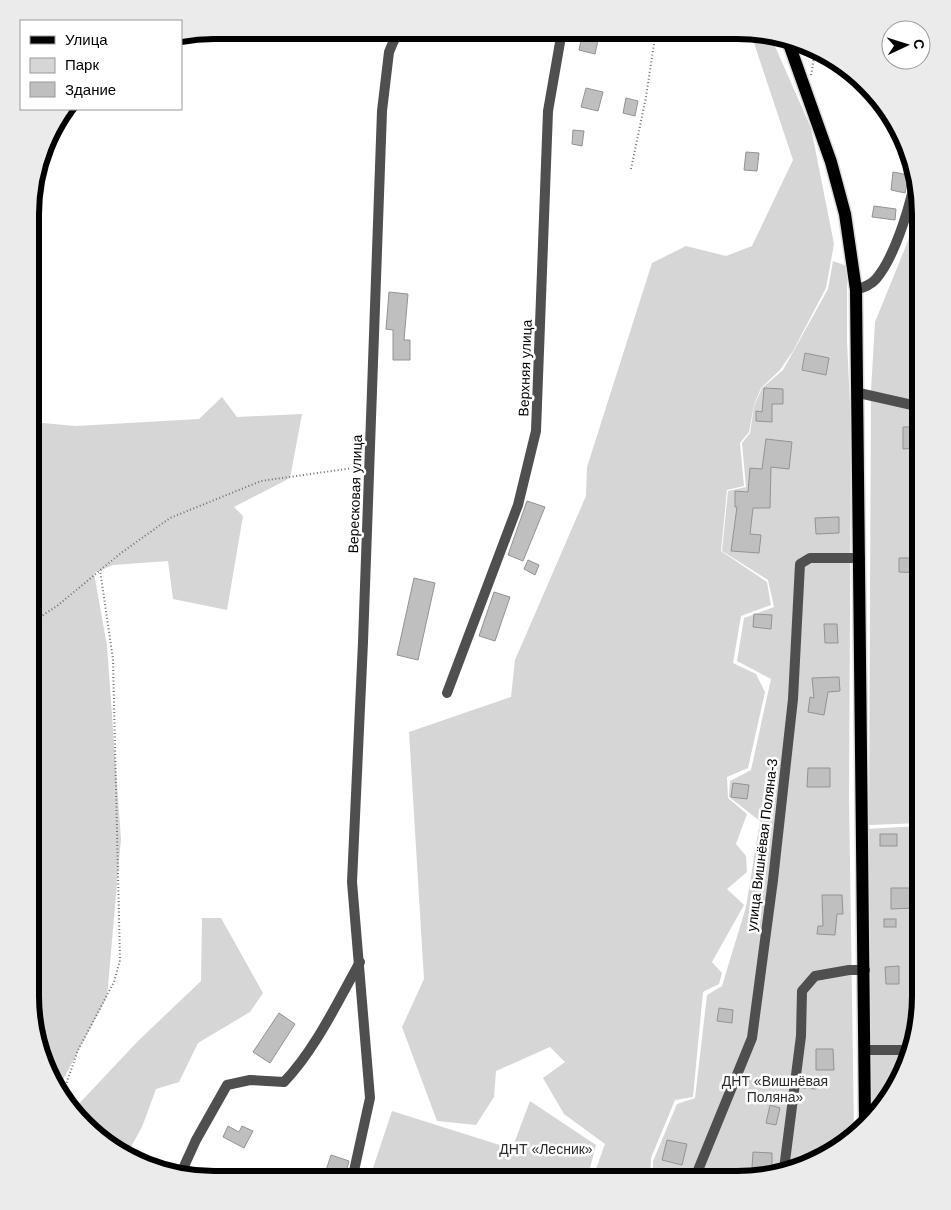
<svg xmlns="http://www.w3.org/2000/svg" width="951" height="1210" font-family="Arial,sans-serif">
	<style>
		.green { fill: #d6d6d6 }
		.building { fill: #bfbfbf; stroke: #939393 }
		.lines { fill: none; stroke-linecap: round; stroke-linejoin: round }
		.major-casing { stroke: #dbdbdb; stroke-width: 15 }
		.path { stroke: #717171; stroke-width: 2; stroke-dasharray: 1 2.5; stroke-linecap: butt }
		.minor { stroke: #4f4f4f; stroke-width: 10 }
		.major { stroke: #000; stroke-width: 12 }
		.labels { text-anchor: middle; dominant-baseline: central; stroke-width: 5; stroke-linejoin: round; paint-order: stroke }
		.street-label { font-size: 14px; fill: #000; stroke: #fff }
		.park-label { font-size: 14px; fill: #2d2d2d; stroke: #fff }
		.rim { fill: none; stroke: #000; stroke-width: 6 }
	</style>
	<rect width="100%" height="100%" fill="#fff"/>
	<g class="green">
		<polygon points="762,32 770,35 811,128 834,244 826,288 793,351 780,370 761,388 754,405 749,432 740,443 744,486 727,490 721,551 767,582 771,605 741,616 733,663 756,674 765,692 748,768 727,777 728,798 747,814 736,844 746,856 747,872 727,889 744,905 712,962 722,973 719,984 703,992 693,1097 675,1100 651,1158 650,1180 592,1180 605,1144 564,1114 543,1078 565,1062 550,1047 496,1071 494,1097 476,1125 437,1121 402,1027 424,979 409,732 511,697 515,660 586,496 587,467 652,263 686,246 726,256 752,246 793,160 754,43"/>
		<polygon points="916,195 921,213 921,823 869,825 871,391 875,322 908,241"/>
		<polygon points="833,261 847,266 847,341 851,427 849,795 854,1132 829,1156 749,1180 653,1180 653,1161 677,1104 695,1098 707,995 722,986 746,907 760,821 729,797 730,781 751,770 771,679 737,661 744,618 774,607 768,580 722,551 728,491 746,487 742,443 750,433 754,406 762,388 783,370 828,289"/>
		<polygon points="222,397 237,417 302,414 290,478 234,507 243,516 227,610 173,599 168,561 113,565 94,573 107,646 121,839 107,997 57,1091 30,997 31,422 76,426 199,419"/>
		<polygon points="921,826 921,1008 911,1055 890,1098 864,1123 865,829"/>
		<polygon points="202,918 221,918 263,993 250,1012 198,1043 179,1082 156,1089 142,1127 127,1154 112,1149 74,1109 138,1041 201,981"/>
		<polygon points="530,1101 596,1145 587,1180 369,1180 392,1111 512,1149"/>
	</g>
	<g class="building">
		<polygon points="583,31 600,31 595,54 579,50"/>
		<polygon points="586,88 603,92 598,111 581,107"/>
		<polygon points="626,98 638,101 635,116 623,113"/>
		<polygon points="573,130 584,131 582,146 572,144"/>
		<polygon points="746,152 759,153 757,171 744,170"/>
		<polygon points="893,172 909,175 905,193 891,190"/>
		<polygon points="874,206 896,209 895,220 872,217"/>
		<polygon points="389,292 408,294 404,340 410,340 410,360 393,360 393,330 386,329"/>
		<polygon points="913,329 921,330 921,345 911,344"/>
		<polygon points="805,353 829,358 826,375 802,370"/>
		<polygon points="764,388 783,389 783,404 772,404 772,422 756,421 756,411 762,412"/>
		<polygon points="903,427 915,427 916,448 903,449"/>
		<polygon points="766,439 792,442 789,469 771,467 770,508 753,508 750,534 761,535 759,553 731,551 737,507 735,507 735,491 748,492 750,468 762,469"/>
		<polygon points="527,501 545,507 523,561 508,555"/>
		<polygon points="839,517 839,533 816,534 815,518"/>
		<polygon points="899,558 921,558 921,573 899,572"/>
		<polygon points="528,560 539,565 535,575 524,569"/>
		<polygon points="414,578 435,583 418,660 397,655"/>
		<polygon points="494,592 510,597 495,641 479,636"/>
		<polygon points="754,614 772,615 771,629 753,627"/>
		<polygon points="824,624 837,624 838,643 825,643"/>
		<polygon points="839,677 840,691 828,692 824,715 808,712 810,697 814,698 812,678"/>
		<polygon points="808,768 830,768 830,787 807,787"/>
		<polygon points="733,783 749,785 747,799 731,797"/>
		<rect x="880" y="834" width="17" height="12"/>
		<polygon points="891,888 914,888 915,908 891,909"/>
		<polygon points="822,895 842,895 843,914 837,914 835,935 817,934 818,926 823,926"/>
		<rect x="884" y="919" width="12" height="8"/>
		<polygon points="899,966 899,984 886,984 885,967"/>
		<polygon points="719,1008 733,1010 732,1023 717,1021"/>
		<polygon points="279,1013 295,1024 270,1063 253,1052"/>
		<polygon points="816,1049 833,1049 834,1070 816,1070"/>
		<polygon points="803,1076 817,1078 816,1089 801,1088"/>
		<polygon points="770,1105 780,1108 776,1125 766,1123"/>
		<polygon points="228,1126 239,1132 242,1126 253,1131 244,1148 223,1137"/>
		<polygon points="667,1140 687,1144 682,1165 662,1160"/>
		<polygon points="753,1152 772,1153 772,1169 752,1168"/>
		<polygon points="331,1155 349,1161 344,1180 323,1180"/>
	</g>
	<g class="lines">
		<defs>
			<polyline id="major" points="788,41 831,162 845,214 856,290 865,1122"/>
		</defs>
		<use href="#major" class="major-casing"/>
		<g class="path">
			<polyline points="811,75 815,52"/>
			<polyline points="631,169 646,97 656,31"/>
			<polyline points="31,623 57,606 121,553 170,518 261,481 360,467"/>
			<polyline points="62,1096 78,1050 114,982 120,960 113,659 100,570"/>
		</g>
		<g class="minor">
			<path d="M856 290C864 287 871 285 876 279 894 258 908 212 914 185"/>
			<polyline points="859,393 921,407"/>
			<polyline points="447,693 518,505 536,431 548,111 562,31"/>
			<polyline points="865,1050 912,1050"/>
			<polyline points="784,1169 801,1036 802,991 815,976 849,970 865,970"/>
			<path d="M181 1173 196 1140 227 1085 250 1080 284 1082C315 1050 338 1001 360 962"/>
			<polyline points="352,1180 370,1098 352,882 363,642 382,111 389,52 398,31"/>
			<polyline points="694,1180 752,1038 773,880 793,699 800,564 810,558 860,558"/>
		</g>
		<use href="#major" class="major"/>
	</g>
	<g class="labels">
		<g class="street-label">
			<text transform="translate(525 368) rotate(-88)">Верхняя улица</text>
			<text transform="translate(355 494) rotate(-88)">Вересковая улица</text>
			<text transform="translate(762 845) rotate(-83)">улица Вишнёвая Поляна-3</text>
		</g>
		<g class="park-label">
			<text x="775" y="1081">ДНТ «Вишнёвая<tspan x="775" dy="16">Поляна»</tspan></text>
			<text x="546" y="1149">ДНТ «Лесник»</text>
		</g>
	</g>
	<path d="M0 0H951V1210H0ZM214 39H737A175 175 0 0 1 912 214V996A175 175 0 0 1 737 1171H214A175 175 0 0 1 39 996V214A175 175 0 0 1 214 39Z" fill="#ebebeb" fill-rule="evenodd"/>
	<path class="rim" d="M214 39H737A175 175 0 0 1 912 214V996A175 175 0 0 1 737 1171H214A175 175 0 0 1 39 996V214A175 175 0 0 1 214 39Z"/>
	<rect x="20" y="20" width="162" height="90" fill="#ffffff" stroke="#999999"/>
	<rect x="30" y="36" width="25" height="8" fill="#000000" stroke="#999999"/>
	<text x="65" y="45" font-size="15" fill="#000000">Улица</text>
	<rect x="30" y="58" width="25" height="15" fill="#d6d6d6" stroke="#999999"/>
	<text x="65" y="70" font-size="15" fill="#000000">Парк</text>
	<rect x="30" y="82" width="25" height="15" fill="#bfbfbf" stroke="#999999"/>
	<text x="65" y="95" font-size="15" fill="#000000">Здание</text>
	<g transform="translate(906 45) rotate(86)"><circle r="24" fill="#ffffff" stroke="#999999"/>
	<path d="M0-4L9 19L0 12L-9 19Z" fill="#000000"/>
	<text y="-8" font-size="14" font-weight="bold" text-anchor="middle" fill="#000000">С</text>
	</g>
</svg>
